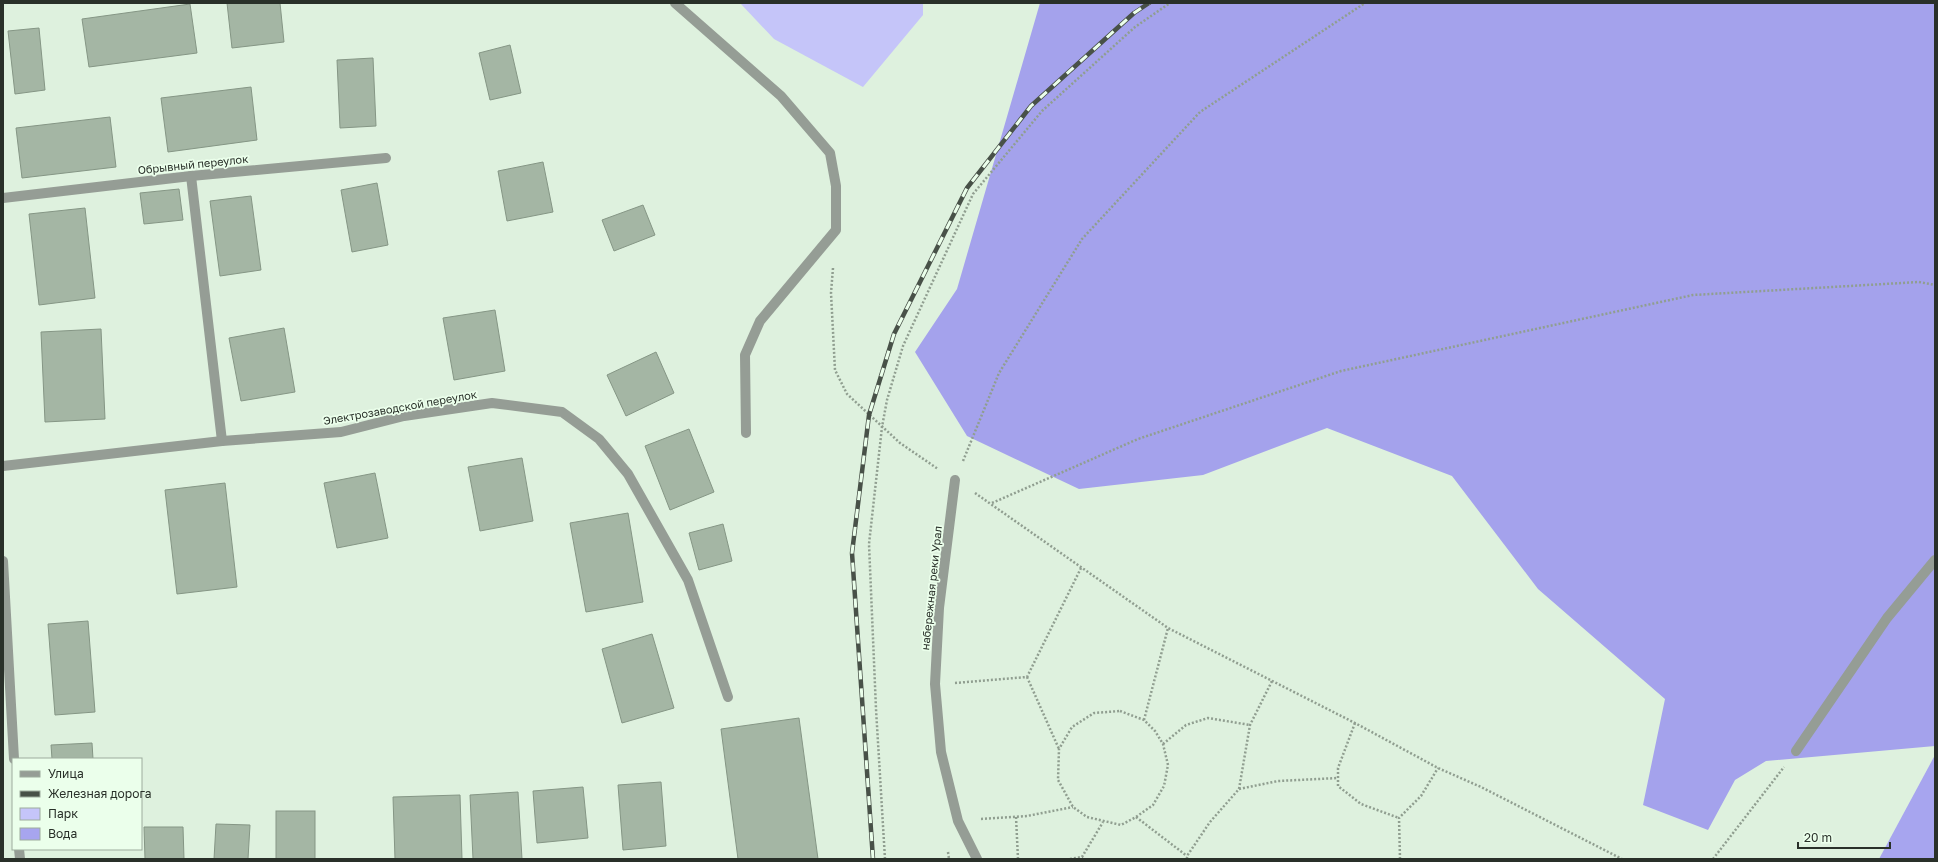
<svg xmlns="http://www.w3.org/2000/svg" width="1938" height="862" font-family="'Golos Text',sans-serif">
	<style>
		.green { fill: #c5c5f9 }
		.forest { fill: #a4a2ec }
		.water { fill: #a7a5ef }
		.building { fill: #a4b6a4; stroke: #859685 }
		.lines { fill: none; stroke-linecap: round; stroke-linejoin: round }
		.path { stroke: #909e90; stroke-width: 2.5; stroke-dasharray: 2 2; stroke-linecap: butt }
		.service { stroke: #959d95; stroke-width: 10 }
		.pedestrian { stroke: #959d95; stroke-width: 10 }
		.minor { stroke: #959d95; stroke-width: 10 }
		.rail-casing { stroke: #485148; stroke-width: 4.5 }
		.rail { stroke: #ebffeb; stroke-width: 3; stroke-dasharray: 9; stroke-linecap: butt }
		.labels { text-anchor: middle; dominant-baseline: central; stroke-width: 3.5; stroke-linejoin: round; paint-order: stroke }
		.street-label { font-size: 11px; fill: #293029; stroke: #ebffeb }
	</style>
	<rect width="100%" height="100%" fill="#def1de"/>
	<polygon class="green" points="740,3 923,3 923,15 863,87 774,39"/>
	<polygon class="forest" points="1040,3 1935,3 1935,746 1766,761 1735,780 1708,830 1643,805 1665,699 1538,589 1452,476 1327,428 1203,475 1079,489 967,436 915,352 957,289"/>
	<polygon class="water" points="1935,755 1935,859 1879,859"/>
	<g class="building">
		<polygon points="227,3 280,3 284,42 232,48"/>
		<polygon points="190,4 197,53 89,67 82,19"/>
		<polygon points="39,28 45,90 15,94 8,31"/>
		<polygon points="510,45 521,93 490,100 479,53"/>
		<polygon points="373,58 376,126 340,128 337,60"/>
		<polygon points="251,87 257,140 168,152 161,98"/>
		<polygon points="110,117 116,167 22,178 16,128"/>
		<polygon points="543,162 553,212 507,221 498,171"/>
		<polygon points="377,183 388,245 352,252 341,190"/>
		<polygon points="179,189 183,220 144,224 140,193"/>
		<polygon points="251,196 261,270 220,276 210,201"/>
		<polygon points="643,205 655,235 614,251 602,220"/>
		<polygon points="85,208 95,298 39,305 29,214"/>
		<polygon points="495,310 505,371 454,380 443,318"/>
		<polygon points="284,328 295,392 241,401 229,338"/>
		<polygon points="101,329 105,419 45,422 41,332"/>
		<polygon points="656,352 674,393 626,416 607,375"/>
		<polygon points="689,429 714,492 670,510 645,446"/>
		<polygon points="522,458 533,521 480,531 468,467"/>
		<polygon points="375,473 388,538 337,548 324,483"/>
		<polygon points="225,483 237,587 177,594 165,490"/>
		<polygon points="628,513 643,602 586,612 570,523"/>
		<polygon points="723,524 732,561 699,570 689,533"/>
		<polygon points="88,621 95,712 55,715 48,624"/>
		<polygon points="652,634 674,708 622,723 602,649"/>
		<polygon points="799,718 818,859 738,859 721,729"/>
		<polygon points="92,743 93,759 52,759 51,745"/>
		<polygon points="661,782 666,846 623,850 618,785"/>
		<polygon points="583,787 588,838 537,843 533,791"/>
		<polygon points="518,792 522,859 473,859 470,795"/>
		<polygon points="460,795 462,859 395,859 393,797"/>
		<rect x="276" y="811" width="39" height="48"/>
		<polygon points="216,824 250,825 248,859 214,859"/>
		<polygon points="144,827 183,827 184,859 145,859"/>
	</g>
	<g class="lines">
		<g class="path">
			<polyline points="833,268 831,293 835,370 847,394 900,443 938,469"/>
			<polyline points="963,461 999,373 1082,239 1200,112 1365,3"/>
			<polyline points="975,493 1168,628 1355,723 1438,768 1481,787 1622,859"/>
			<polyline points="992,503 1138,439 1341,371 1693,295 1919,282 1935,285"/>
			<polyline points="1027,677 1059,749"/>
			<polyline points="955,683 1027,677 1081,568"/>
			<polygon points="1120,711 1144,720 1155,731 1163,744 1168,765 1164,786 1153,805 1136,817 1121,825 1087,817 1073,807 1058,780 1059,749 1072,727 1094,713"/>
			<polyline points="1144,720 1168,628"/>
			<polyline points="1355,723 1338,768 1338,786 1361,804 1399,818"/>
			<polyline points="1163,744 1186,725 1208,718 1250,725"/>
			<polyline points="1239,789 1250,725 1272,681"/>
			<polyline points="1016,817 1018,859"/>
			<polyline points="1136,817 1187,856"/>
			<polyline points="981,819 1027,816 1073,807"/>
			<polyline points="948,852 949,859"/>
			<polyline points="885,859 876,709 869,544 882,427 887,400 903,346 973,194 1042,111 1135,27 1170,3"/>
			<polyline points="1070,859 1082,857 1103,822"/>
			<polyline points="1187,859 1187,856 1210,822 1239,789 1278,781 1338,778"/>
			<polyline points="1400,859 1399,818 1421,796 1438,768"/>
			<polyline points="1713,859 1784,767"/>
		</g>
		<g class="service">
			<polyline points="191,176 222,441"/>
			<polyline points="1796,751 1887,618 1935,560"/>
		</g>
		<polyline class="pedestrian" points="955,480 939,608 935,684 941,752 958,821 977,859"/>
		<g class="minor">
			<polyline points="675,3 781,96 830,153 836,186 836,230 760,321 745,355 746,433"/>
			<polyline points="3,198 191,176 386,158"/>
			<polyline points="3,466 222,441 341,432 404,416 492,403 562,412 599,439 628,474 688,580 728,697"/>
			<polyline points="3,561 14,759"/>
			<polyline points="19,849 20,859"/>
		</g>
		<defs>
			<polyline id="rail" points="873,859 852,553 869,415 894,334 967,188 1031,106 1134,13 1149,3"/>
		</defs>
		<use href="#rail" class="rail-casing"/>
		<use href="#rail" class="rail"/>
	</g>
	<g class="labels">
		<g class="street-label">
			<text transform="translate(193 164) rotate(-6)">Обрывный переулок</text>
			<text transform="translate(400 407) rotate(-10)">Электрозаводской переулок</text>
			<text transform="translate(931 588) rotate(-84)">набережная реки Урал</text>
		</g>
	</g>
	<rect width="1938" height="862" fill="none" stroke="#293029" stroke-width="8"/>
	<rect x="12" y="758" width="130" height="92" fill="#ebffeb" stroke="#9dac9d"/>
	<rect x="20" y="771" width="20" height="6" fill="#959d95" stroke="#9dac9d"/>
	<text x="48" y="778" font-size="12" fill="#293029">Улица</text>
	<rect x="20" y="791" width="20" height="6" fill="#485148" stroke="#9dac9d"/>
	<text x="48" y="798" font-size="12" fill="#293029">Железная дорога</text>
	<rect x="20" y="808" width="20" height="12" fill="#c5c5f9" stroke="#9dac9d"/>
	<text x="48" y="818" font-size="12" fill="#293029">Парк</text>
	<rect x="20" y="828" width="20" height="12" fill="#a7a5ef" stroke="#9dac9d"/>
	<text x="48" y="838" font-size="12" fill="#293029">Вода</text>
	<path d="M1798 842v6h92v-6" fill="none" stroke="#293029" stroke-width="2"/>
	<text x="1804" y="842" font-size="12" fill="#293029" stroke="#ebffeb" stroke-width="3" paint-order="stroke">20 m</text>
</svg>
